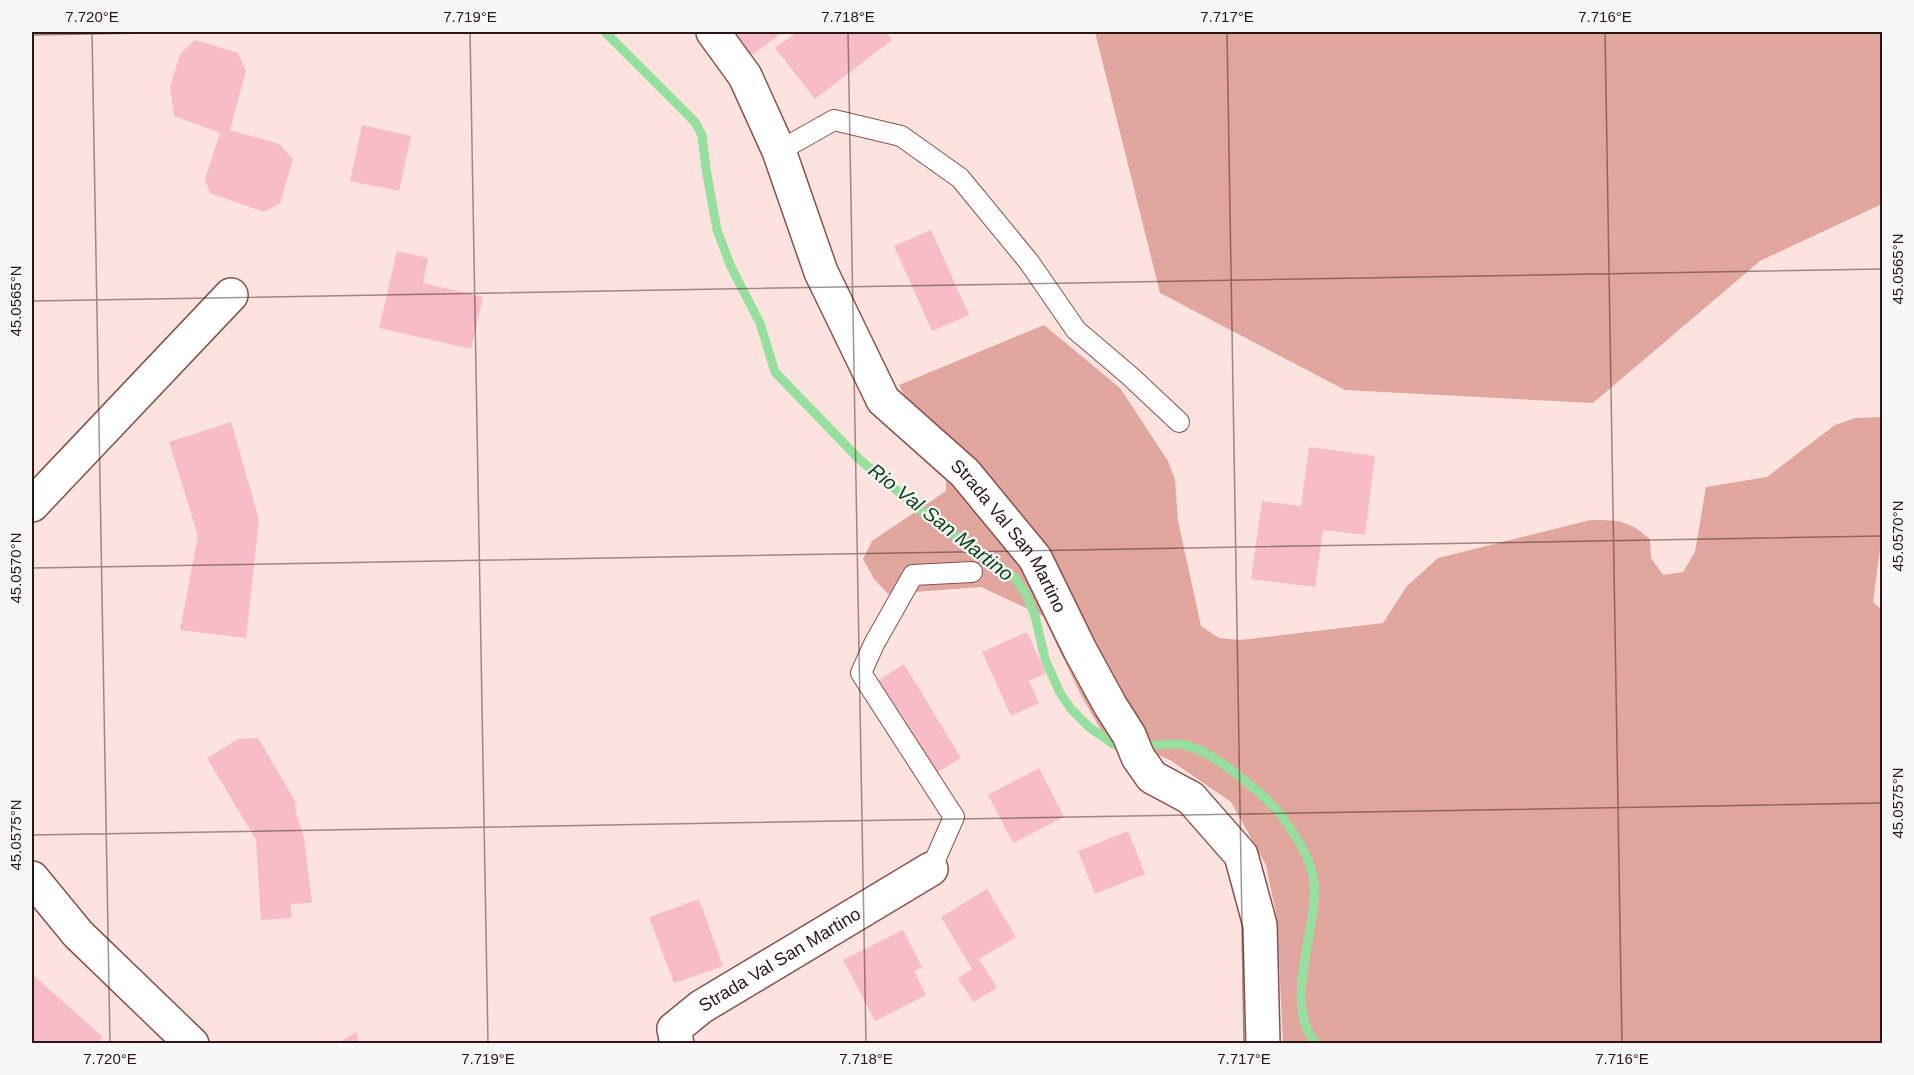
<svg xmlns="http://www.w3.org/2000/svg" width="1914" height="1075" font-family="Arial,sans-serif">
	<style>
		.green { fill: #e1a79f }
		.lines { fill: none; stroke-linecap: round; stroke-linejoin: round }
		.stream { stroke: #96df9f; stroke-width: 9 }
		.building { fill: #f7bcc6 }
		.service-casing { stroke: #88524c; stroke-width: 22 }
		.minor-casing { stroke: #88524c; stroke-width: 36 }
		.tertiary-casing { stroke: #88524c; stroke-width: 36 }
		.service { stroke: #fff; stroke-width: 20 }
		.minor { stroke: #fff; stroke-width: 33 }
		.tertiary { stroke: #fff; stroke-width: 33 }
		.ticks { fill: none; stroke: #2c1613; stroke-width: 1.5; stroke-opacity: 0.45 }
		.labels { text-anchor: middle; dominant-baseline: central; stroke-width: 4.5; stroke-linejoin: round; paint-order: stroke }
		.street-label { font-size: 18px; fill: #2c1613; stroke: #f7f7f7 }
		.water-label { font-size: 20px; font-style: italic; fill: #0d421a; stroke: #f7f7f7 }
		.neatline { fill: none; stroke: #2c1613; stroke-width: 2 }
		.ticks-label { font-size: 15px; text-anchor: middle; fill: #2c1613 }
	</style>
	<rect width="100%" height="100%" fill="#fde3df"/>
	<g class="green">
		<polygon points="1095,32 1882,32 1882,204 1760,261 1593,403 1345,390 1160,293"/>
		<path d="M1044 325 1120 388 1168 461 1175 480 1178 521 1201 626 1219 638 1240 640 1383 623 1407 586 1438 558 1590 520C1619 520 1628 520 1650 539L1651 558 1663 575 1683 572 1695 552 1706 487 1767 477 1835 425 1855 418 1882 417V534L1873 602 1882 610V1043H1283L1277 919 1266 865 1231 802 1170 760 1102 732 1080 693 1043 616 981 587 888 594 874 579 863 559 872 541 946 491V469L932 453 899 385Z"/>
	</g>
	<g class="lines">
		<g class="stream">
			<polyline points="605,32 695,122 702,135 706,169 717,230 731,267 760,323 775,372 859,459 930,518 1015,578 1026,594 1035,616 1045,659 1060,693 1071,709 1089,727 1113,744 1126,747"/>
			<path d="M1139 746C1152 746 1173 742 1185 745 1213 751 1270 798 1286 822 1298 839 1313 863 1314 884 1318 930 1281 1007 1317 1044"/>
		</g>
	</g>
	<g class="building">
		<polygon points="727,32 776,32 779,35 748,58"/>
		<polygon points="797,32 886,32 892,40 815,99 775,48"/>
		<polygon points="195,40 238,53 246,71 230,130 279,144 293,159 280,203 264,212 210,193 205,179 220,133 174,116 170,87 180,54"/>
		<polygon points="362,125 411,136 399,191 350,181"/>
		<polygon points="931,230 969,315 932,331 894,246"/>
		<polygon points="397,251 428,258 423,283 483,297 471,349 379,328"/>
		<polygon points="231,422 259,520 246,638 180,630 198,536 169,442"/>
		<polygon points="1309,447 1375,456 1365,535 1323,530 1315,587 1251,579 1262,501 1301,506"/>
		<polygon points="1027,632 1046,673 1029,681 1039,703 1011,716 982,652"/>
		<polygon points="904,664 961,758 933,775 876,682"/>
		<polygon points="258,738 295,801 296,813 304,838 312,903 291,904 291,918 261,920 256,840 207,758 238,739"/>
		<polygon points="1039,768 1064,817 1013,843 988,795"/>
		<polygon points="1128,831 1145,874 1095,894 1078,851"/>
		<polygon points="987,889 1016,937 979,959 997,988 973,1002 958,978 972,969 941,917"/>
		<polygon points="699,899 723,966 674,983 649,917"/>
		<polygon points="903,930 922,967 914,971 926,995 875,1021 843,960"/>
		<polygon points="32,974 103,1037 97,1044 32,1044"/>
		<polygon points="357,1032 358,1044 335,1044"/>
	</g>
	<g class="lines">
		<defs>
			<g id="service">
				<polyline points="779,151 834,120 901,136 960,178 1029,262 1076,330 1130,376 1179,422"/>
				<polyline points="931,869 954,817 861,673 874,644 913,575 972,572"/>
			</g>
			<g id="minor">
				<path id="s1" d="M713 32 745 76 779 151 821 272 883 400 965 473 1035 558 1080 650 1110 705 1129 735 1138 757 1152 777 1191 798 1241 855 1260 925 1263 1044"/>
				<polyline points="32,505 231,295"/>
				<path id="s2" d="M677 1044 674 1029 701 1007 931 869"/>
			</g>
			<polyline id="tertiary" points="32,878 78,934 192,1044"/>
		</defs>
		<use href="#service" class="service-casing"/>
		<use href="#minor" class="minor-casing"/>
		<use href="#tertiary" class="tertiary-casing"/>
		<use href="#service" class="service"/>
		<use href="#minor" class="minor"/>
		<use href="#tertiary" class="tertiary"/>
	</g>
	<path class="ticks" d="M92 32 110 1044M470 32 488 1044M848 32 866 1044M1227 32 1244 1044M1605 32 1622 1044M32 35 206 32M32 301 1882 269M32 568 1882 536M32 835 1882 803"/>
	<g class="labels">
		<g class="street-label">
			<text stroke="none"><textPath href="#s1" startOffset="594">Strada Val San Martino</textPath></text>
			<text stroke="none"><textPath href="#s2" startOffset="142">Strada Val San Martino</textPath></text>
		</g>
		<g class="water-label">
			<text transform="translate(941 522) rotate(38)">Rio Val San Martino</text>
		</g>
	</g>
	<rect width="1914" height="1075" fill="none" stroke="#f7f7f7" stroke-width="66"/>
	<rect x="33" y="33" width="1848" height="1009" class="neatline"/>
	<g class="ticks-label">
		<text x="92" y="22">7.720°E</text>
		<text x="470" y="22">7.719°E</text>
		<text x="848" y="22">7.718°E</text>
		<text x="1227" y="22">7.717°E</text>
		<text x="1605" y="22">7.716°E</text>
		<text transform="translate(1898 269) rotate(-90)" y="5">45.0565°N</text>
		<text transform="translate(16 301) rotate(-90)" y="5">45.0565°N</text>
		<text transform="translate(1898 536) rotate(-90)" y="5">45.0570°N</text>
		<text transform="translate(16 568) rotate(-90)" y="5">45.0570°N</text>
		<text transform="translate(1898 803) rotate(-90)" y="5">45.0575°N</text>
		<text transform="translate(16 835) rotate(-90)" y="5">45.0575°N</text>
		<text x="110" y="1064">7.720°E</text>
		<text x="488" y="1064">7.719°E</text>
		<text x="866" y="1064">7.718°E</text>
		<text x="1244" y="1064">7.717°E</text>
		<text x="1622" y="1064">7.716°E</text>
	</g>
</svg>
